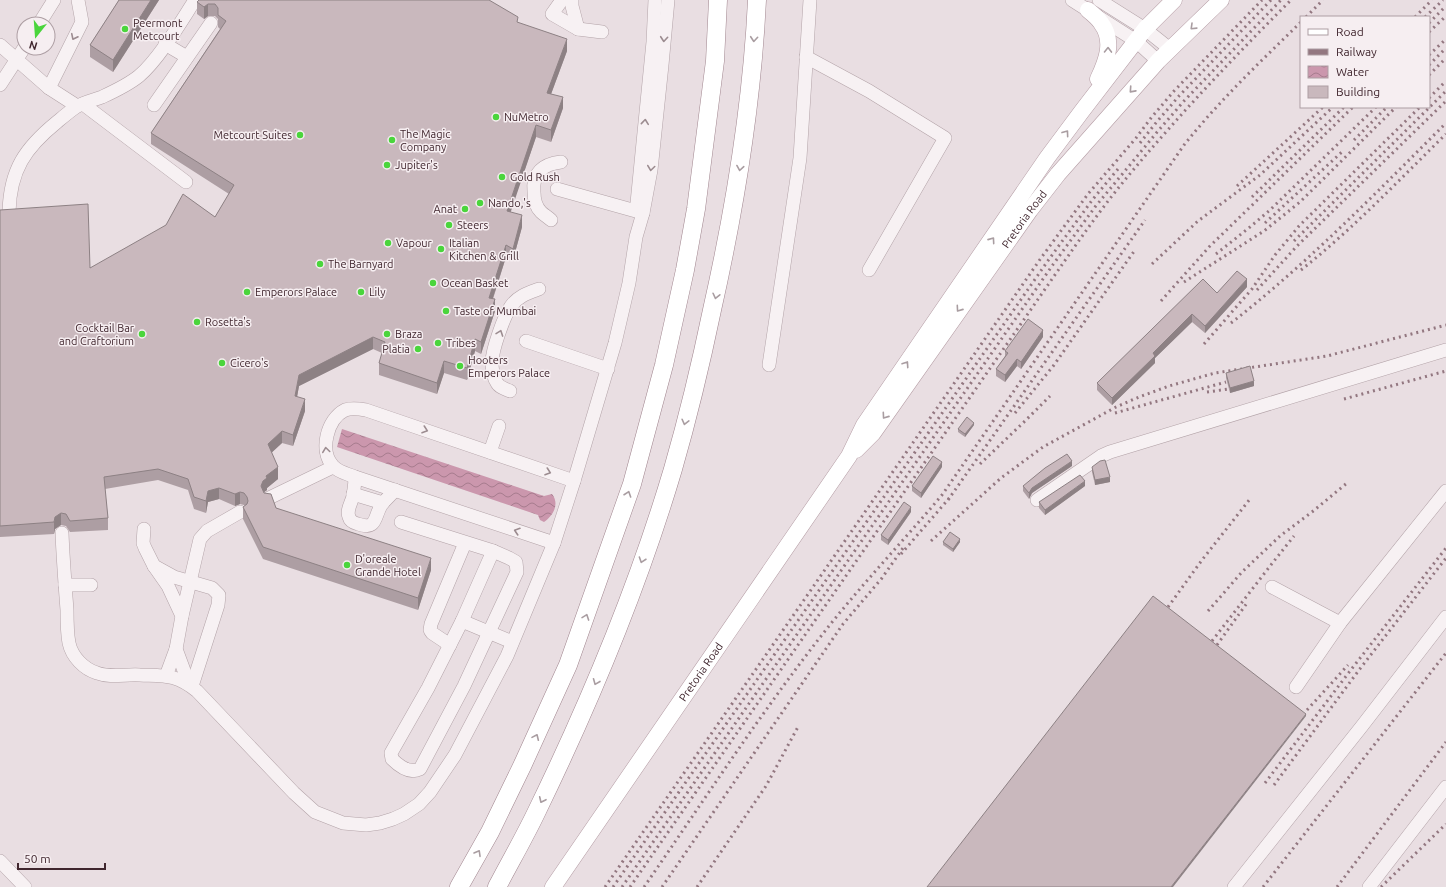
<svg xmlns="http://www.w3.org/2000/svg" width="1446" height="887" font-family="Ubuntu,sans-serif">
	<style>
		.water { fill: url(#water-waves) }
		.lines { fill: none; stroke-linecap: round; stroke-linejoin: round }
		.minor-casing { stroke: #b3a3a8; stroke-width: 14 }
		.major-casing { stroke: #b59da5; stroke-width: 17 }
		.highway-casing { stroke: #a0858e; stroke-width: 19 }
		.minor { stroke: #f7f1f3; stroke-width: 13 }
		.major { stroke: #fff; stroke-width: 16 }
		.highway { stroke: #fff; stroke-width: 18 }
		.rail { stroke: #937780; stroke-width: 3; stroke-dasharray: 2 4; stroke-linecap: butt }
		.wall { fill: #ad9ea3 }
		.shaded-wall { fill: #8d8184 }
		.building { fill: #c9b8bd; stroke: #8d8184 }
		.oneway { stroke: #a99da1 }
		.oneway2 { stroke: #9c8c90 }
		.poi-dot { fill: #4ad53c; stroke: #f6eef1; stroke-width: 1.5 }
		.labels { text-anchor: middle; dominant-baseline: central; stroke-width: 3; stroke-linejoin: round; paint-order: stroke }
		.poi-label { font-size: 11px; fill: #40262e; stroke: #f6eef1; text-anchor: start }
		.street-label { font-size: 11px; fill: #40262e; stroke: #f6eef1 }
	</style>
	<defs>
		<pattern id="water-waves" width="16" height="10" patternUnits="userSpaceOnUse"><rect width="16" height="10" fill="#cb97ad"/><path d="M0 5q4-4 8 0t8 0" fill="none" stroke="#a67b8d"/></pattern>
	</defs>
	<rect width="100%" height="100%" fill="#e9dee2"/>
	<path class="water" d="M342 429 544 496 552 494C560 504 553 516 544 522L540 520 538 515 337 447Z"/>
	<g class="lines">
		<defs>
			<g id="minor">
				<polyline points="562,0 552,14 578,29 602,32"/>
				<polyline points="572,0 572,6 578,29"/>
				<polyline points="1072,0 1136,41 1158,61"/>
				<polyline points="1099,0 1145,29 1170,49"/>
				<polyline points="39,24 54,0"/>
				<polyline points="165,44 187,57"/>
				<polyline points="0,45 49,88 77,106"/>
				<polyline points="806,57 869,91 945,138 869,270"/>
				<polyline points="0,85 24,48"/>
				<polyline points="49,88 82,22 78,0"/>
				<polyline points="83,104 186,182"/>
				<polyline points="154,105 211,23"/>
				<polyline points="557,189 643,213"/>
				<polyline points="637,203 653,42 655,0"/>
				<path d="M9 212C10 170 25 148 57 122 63 117 70 111 76 107 84 102 94 100 102 97 115 91 128 85 139 76 159 59 180 23 195 0"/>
				<path d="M551 220C548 217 544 215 541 212 536 207 534 199 534 192 532 173 543 164 561 162"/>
				<polyline points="526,341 608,369"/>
				<polyline points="769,365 800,158 810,0"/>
				<path d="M510 391C505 389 499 387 497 383 493 377 492 369 492 362 492 350 504 316 511 306 518 296 528 293 539 289"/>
				<polyline points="490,452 499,426"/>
				<path d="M355 477C355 484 354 489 353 496 352 502 346 510 349 517 350 521 354 523 358 524 378 531 374 515 382 504 386 499 391 495 395 490"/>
				<polyline points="353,494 383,503"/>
				<polyline points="269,498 333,467"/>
				<polyline points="1037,500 1101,456 1110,452 1446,350"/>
				<path d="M401 522 493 551 509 558 516 562 517 572 464 686 420 769C410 774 399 766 392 759L391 753 428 688 462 621 512 642"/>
				<polyline points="144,529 143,543 145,548 154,566 168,586 182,616 176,649 166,676"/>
				<path d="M62 533C63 559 65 584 67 610 67 621 67 633 69 643 72 657 84 669 97 673 110 678 126 674 140 675 166 676 176 674 197 691L294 793 315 812 343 823 366 825 380 823 393 819 404 814 419 804 430 792 455 755 507 656 554 543 574 481 615 343 629 283 636 237 643 213 651 170 662 65 668 0"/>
				<path d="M554 543 355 477C348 474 338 472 333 466 319 451 327 419 345 410 351 408 360 409 366 410L574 481"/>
				<polyline points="154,566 174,577 212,588 219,595 218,605 192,686"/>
				<polyline points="65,585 91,585"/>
				<polyline points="1272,587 1340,623"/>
				<polyline points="182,616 200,539 207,531 240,512"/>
				<polyline points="462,621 493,551"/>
				<polyline points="450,645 432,633 430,630 431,624 465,543"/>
				<polyline points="176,649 189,684"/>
				<polyline points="1296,687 1340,623 1446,491"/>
				<polyline points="0,861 25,887"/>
				<polyline points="1234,887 1362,726 1446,617"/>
				<polyline points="1369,887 1446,787"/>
			</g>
			<g id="major">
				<path d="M1088 10C1093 14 1098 18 1101 23 1115 41 1106 62 1098 79"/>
				<path id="s1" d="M856 450 873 433 1030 210 1058 174 1158 61 1221 0"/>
				<path id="s2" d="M553 887 849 456 864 425 1047 158 1082 111 1145 29 1174 0"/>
			</g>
			<g id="highway">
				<polyline points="459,887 490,832 523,764 568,665 632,484 664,365 685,270 696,209 715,61 718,0"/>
				<path d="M497 887C510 862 524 838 536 813 590 702 638 587 673 469 688 417 701 363 712 310 735 208 752 105 757 0"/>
			</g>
		</defs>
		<use href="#minor" class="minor-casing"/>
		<use href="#major" class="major-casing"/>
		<use href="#highway" class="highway-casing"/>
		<use href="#minor" class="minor"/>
		<use href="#major" class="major"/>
		<use href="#highway" class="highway"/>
		<g class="rail">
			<polyline points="1306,17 1323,0"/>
			<polyline points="1415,17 1432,0"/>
			<polyline points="1425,17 1443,0"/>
			<polyline points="1429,23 1446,6"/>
			<polyline points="1429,32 1446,16"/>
			<polyline points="1429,55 1446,39"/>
			<polyline points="1429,65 1446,48"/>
			<polyline points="1429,75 1446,58"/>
			<polyline points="1429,98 1446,81"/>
			<polyline points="1354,140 1387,107"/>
			<polyline points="1140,143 1155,124 1179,96 1271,0"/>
			<polyline points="1237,186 1323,107"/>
			<polyline points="1252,197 1344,107"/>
			<polyline points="1265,223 1344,150"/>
			<polyline points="1294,241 1446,91"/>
			<polyline points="1216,254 1250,227 1270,210 1376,107"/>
			<polyline points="1152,264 1198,221 1260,175 1333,107"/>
			<path d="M1301 270C1353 229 1399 180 1446 134"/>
			<polyline points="1184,282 1264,231 1300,202 1396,107"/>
			<polyline points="1257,290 1297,246 1446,101"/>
			<polyline points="1161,301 1209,247 1353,107"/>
			<path d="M1231 323C1308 263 1377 192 1446 123"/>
			<polyline points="1204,344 1252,289 1275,255 1299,226 1420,107"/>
			<polyline points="1207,392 1229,389"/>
			<polyline points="1344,399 1446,371"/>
			<polyline points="1015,413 1054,365 1135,250"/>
			<polyline points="1115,413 1226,382"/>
			<polyline points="980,464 1025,421 1050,396"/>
			<polyline points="948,500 1145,220"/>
			<polyline points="931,541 1001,478 1043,447 1116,407 1139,397 1169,386 1215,373 1327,356 1446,325"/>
			<polyline points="901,554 952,495"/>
			<polyline points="1168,607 1202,560 1250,499"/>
			<polyline points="1208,611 1242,572 1280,536 1312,512 1347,483"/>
			<polyline points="1212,641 1274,561 1294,536"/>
			<polyline points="1217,645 1247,603"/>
			<polyline points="1307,710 1348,665"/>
			<polyline points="1265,783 1350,671 1446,548"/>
			<polyline points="1274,785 1359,670 1446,558"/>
			<polyline points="605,887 1041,258 1088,194 1136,138 1151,118 1174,91 1262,0"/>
			<polyline points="613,887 1047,262 1093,199 1118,169"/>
			<polyline points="622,887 1052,266 1095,207 1158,131 1184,101 1281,0"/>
			<path d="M630 887 1059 269C1080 239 1101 209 1124 181 1176 118 1233 58 1291 0"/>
			<path d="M644 887C705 799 763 709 829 626 865 581 905 539 942 495L1184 145C1219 101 1261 61 1301 22"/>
			<polyline points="662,887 843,624 882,578 903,548"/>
			<polyline points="697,887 766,786 799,725"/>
			<polyline points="1263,887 1446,653"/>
			<polyline points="1337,887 1446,742"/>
			<polyline points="1381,887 1446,824"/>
		</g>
	</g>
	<g class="wall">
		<polygon points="119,0 159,0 113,72 90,57 90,45"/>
		<polygon points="197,2 518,23 567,51 551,94 563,108 551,142 536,137 510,212 522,227 513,260 506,257 493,299 495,311 481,354 475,351 467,380 444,373 437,394 379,375 379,363 382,353 373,349 299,386 297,397 305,411 293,446 282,443 271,453 278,479 267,488 267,490 264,492 276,508 431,570 418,610 263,559 243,519 243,507 245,506 244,505 240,504 235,506 219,499 208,502 206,513 194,509 188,490 158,480 105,489 108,518 108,530 70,532 66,526 61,525 55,529 54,534 0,537 0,210 90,268 215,217 229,194 151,144 151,133 220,29 218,27 218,19 215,16 208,16 204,19 197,14"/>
		<polygon points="1247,287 1205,333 1192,322 1155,358 1155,363 1112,405 1097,390 1097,383 1217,293"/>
		<polygon points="1043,337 1021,369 1017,366 1005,382 996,376 996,369 1005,356 1005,351"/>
		<polygon points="1226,373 1254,386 1230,393 1226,378"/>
		<polygon points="974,425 965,437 958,432 958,429"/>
		<polygon points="1072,466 1032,493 1029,499 1023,491 1023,486"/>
		<polygon points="942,467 921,498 912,491 912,486"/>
		<polygon points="1092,467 1110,482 1095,485 1092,472"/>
		<polygon points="1085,486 1045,515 1039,508 1039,502"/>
		<polygon points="911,512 888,545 881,540 881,535"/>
		<polygon points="943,542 960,542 953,552 943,545"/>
	</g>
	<g class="shaded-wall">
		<polygon points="151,0 159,0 113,72 113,60"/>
		<polygon points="208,4 208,16 204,19 204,7"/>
		<polygon points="567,39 567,51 547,105 547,93"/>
		<polygon points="563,97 563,108 551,142 551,130"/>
		<polygon points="536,125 536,137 507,223 507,211"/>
		<polygon points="522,215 522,227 513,260 513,249"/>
		<polygon points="506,245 506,257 489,310 489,298"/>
		<polygon points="1247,279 1247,287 1205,333 1205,326"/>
		<polygon points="495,299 495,311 481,354 481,342"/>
		<polygon points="1192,314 1192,322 1155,358 1155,363 1112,405 1112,398 1153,353"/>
		<polygon points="1043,330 1043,337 1021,369 1021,362"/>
		<polygon points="373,337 373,349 299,386 295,408 295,396 299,375"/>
		<polygon points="475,339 475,351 467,380 467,368"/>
		<polygon points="1017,359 1017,366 1005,382 1005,375"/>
		<polygon points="444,361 444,373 437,394 437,383"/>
		<polygon points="1254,381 1254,386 1230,393 1230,388"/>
		<polygon points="305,399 305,411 293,446 293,435"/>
		<polygon points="974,423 974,425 965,437 965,434"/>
		<polygon points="282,431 282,443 268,456 268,444"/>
		<polygon points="1072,461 1072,466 1032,493 1029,499 1029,493 1032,488"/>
		<polygon points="942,462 942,467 921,498 921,493"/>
		<polygon points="278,467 278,479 267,488 267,490 263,493 261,486 263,481 266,476"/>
		<polygon points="1110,477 1110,482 1095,485 1095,480"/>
		<polygon points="1085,481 1085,486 1045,515 1045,510"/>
		<polygon points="219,488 219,499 208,502 206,513 206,501 208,491"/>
		<polygon points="240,492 240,504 235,506 235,494"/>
		<polygon points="911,507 911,512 888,545 888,540"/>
		<polygon points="61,513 61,525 55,529 54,534 54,522 55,517"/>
		<polygon points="960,539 960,542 953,552 953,549"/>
		<polygon points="431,558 431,570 418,610 418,598"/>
		<polygon points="1306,714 1306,716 1173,887 1171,887"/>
	</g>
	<g class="building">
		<polygon points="119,0 151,0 113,60 90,45"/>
		<polygon points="199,0 489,0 518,17 517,22 567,39 547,93 563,97 551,130 536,125 507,211 522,215 513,249 506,245 489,298 495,299 481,342 475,339 467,368 444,361 437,383 379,363 385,342 373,337 299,375 295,396 305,399 293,435 282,431 268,444 278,467 266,476 267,478 263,481 261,486 264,493 271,494 276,508 431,558 418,598 263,547 243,507 247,504 248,501 247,497 244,493 240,492 235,494 219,488 208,491 206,501 194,497 188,479 158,469 104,477 108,518 70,521 66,514 61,513 55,517 54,522 0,526 0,210 88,204 90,268 166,225 183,194 215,217 234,185 151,133 226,21 218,15 218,8 215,4 208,4 204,7 197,2"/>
		<polygon points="1237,271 1247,279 1205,326 1192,314 1153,353 1155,356 1112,398 1097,383 1203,279 1217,293"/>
		<polygon points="1028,319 1043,330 1021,362 1017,359 1005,375 996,369 1008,353 1005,351"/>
		<polygon points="1250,366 1254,381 1230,388 1226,373"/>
		<polygon points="967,417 974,423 965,434 958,429"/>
		<polygon points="1067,454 1072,461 1032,488 1029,493 1023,486 1045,468"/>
		<polygon points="933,456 942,462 921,493 912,486"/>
		<polygon points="1105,460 1110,477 1095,480 1092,467 1100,461"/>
		<polygon points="1080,475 1085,481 1045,510 1039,502"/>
		<polygon points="904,502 911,507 888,540 881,535"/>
		<polygon points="950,532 960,539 953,549 943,542"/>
		<polygon points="1153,596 1306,714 1171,887 927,887"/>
	</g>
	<defs><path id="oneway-chevron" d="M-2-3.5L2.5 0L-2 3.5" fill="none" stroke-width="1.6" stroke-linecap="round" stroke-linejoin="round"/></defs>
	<g class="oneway">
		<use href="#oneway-chevron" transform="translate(1193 27) rotate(136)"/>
		<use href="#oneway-chevron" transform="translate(754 39) rotate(95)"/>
		<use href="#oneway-chevron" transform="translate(1108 50) rotate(-89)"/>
		<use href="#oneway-chevron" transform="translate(1132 90) rotate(132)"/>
		<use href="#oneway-chevron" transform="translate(1066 133) rotate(-54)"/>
		<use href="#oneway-chevron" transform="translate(740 168) rotate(99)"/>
		<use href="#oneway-chevron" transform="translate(992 240) rotate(-55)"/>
		<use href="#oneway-chevron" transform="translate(716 296) rotate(103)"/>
		<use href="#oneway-chevron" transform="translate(959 309) rotate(125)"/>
		<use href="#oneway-chevron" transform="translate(906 364) rotate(-56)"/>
		<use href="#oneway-chevron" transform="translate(885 416) rotate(125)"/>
		<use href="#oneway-chevron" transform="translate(685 422) rotate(104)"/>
		<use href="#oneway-chevron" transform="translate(628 494) rotate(-71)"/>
		<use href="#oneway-chevron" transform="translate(642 560) rotate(109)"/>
		<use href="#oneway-chevron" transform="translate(586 617) rotate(-70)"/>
		<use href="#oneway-chevron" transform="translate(596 682) rotate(112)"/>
		<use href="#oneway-chevron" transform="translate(536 737) rotate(-66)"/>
		<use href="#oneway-chevron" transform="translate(542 800) rotate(115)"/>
		<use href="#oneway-chevron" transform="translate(478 853) rotate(-60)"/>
	</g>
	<g class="oneway2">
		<use href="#oneway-chevron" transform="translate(74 37) rotate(116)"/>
		<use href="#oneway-chevron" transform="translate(664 39) rotate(95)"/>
		<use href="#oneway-chevron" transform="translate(645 122) rotate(-84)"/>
		<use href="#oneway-chevron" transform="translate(651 168) rotate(98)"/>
		<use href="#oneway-chevron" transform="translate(500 333) rotate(-70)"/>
		<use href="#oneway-chevron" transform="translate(425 430) rotate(19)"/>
		<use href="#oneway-chevron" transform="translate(326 450) rotate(-98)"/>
		<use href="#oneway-chevron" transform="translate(548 472) rotate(19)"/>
		<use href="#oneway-chevron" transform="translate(517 531) rotate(-162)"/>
	</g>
	<g class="poi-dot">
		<circle cx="125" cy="29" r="4"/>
		<circle cx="496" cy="117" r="4"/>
		<circle cx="300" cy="135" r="4"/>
		<circle cx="392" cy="140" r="4"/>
		<circle cx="387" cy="165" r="4"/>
		<circle cx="502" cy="177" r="4"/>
		<circle cx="480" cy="203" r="4"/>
		<circle cx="465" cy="209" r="4"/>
		<circle cx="449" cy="225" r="4"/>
		<circle cx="388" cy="243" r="4"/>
		<circle cx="441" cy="249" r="4"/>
		<circle cx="320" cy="264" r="4"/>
		<circle cx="433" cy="283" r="4"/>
		<circle cx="247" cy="292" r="4"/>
		<circle cx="361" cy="292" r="4"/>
		<circle cx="446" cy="311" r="4"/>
		<circle cx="197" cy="322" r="4"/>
		<circle cx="142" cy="334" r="4"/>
		<circle cx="387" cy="334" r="4"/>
		<circle cx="438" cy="343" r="4"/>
		<circle cx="418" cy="349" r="4"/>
		<circle cx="222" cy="363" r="4"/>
		<circle cx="460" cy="366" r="4"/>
		<circle cx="347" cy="565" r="4"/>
	</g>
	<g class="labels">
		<g class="poi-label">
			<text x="133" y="23">Peermont<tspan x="133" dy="13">Metcourt</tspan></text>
			<text x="504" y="117">NuMetro</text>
			<text x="400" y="134">The Magic<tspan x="400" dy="13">Company</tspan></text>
			<text x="292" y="135" text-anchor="end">Metcourt Suites</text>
			<text x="395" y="165">Jupiter's</text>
			<text x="510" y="177">Gold Rush</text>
			<text x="488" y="203">Nando,'s</text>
			<text x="457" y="209" text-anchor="end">Anat</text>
			<text x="457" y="225">Steers</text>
			<text x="396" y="243">Vapour</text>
			<text x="449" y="243">Italian<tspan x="449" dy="13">Kitchen &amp; Grill</tspan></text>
			<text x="328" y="264">The Barnyard</text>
			<text x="441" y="283">Ocean Basket</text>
			<text x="255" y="292">Emperors Palace</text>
			<text x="369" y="292">Lily</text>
			<text x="454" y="311">Taste of Mumbai</text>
			<text x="205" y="322">Rosetta's</text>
			<text x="134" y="328" text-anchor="end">Cocktail Bar<tspan x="134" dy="13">and Craftorium</tspan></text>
			<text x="395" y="334">Braza</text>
			<text x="446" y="343">Tribes</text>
			<text x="410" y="349" text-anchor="end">Platia</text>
			<text x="468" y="360">Hooters<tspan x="468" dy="13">Emperors Palace</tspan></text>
			<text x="230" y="363">Cicero's</text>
			<text x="355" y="559">D'oreale<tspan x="355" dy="13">Grande Hotel</tspan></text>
		</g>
		<g class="street-label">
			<text stroke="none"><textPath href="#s1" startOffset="286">Pretoria Road</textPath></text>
			<text stroke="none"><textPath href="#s2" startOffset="261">Pretoria Road</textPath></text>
		</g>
	</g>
	<rect x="1300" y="16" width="130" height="92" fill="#f6eef1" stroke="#ad9ea3"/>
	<rect x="1308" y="29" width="20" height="6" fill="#ffffff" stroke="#ad9ea3"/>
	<text x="1336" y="36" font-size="12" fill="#40262e">Road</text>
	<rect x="1308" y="49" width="20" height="6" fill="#937780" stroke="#ad9ea3"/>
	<text x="1336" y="56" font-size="12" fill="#40262e">Railway</text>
	<rect x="1308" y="66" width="20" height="12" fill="url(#water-waves)" stroke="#ad9ea3"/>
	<text x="1336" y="76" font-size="12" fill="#40262e">Water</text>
	<rect x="1308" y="86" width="20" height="12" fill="#c9b8bd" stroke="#ad9ea3"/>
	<text x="1336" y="96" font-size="12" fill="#40262e">Building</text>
	<g transform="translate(36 36) rotate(197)"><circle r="19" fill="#f6eef1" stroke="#ad9ea3"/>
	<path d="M0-3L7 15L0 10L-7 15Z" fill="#4ad53c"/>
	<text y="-6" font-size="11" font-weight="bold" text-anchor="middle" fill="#40262e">N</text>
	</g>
	<path d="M18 863v6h87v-6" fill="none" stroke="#40262e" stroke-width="2"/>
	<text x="24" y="863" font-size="12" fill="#40262e" stroke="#f6eef1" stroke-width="3" paint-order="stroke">50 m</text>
</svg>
